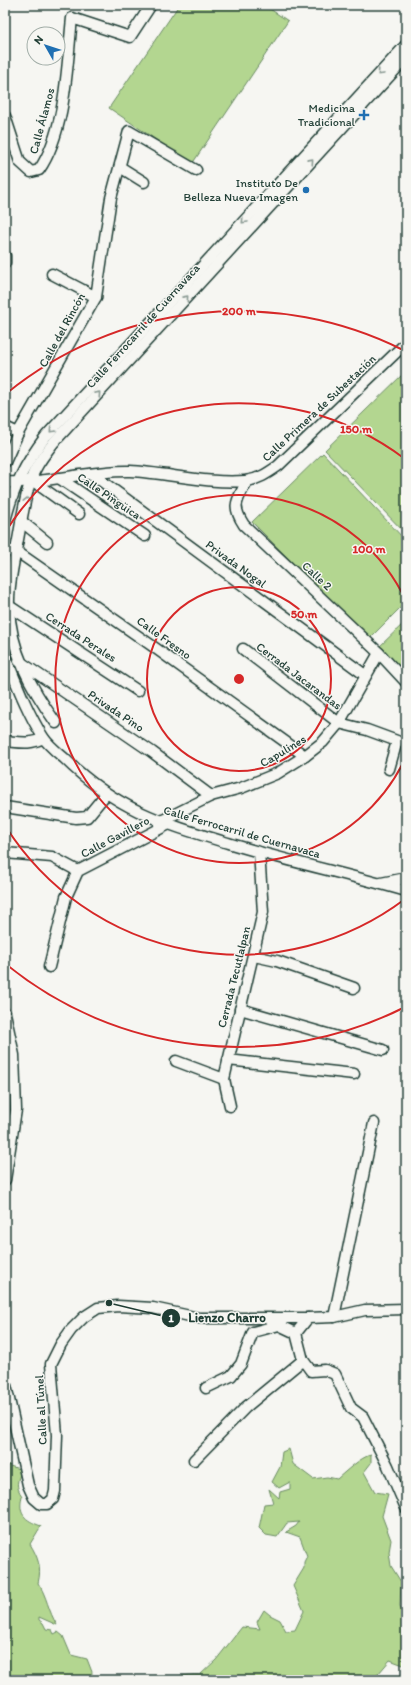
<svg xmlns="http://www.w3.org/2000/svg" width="411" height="1685" font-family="Itim,sans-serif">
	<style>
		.green { fill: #b3d690; stroke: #698a62 }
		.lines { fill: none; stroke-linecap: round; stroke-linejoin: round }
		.minor-casing { stroke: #1f3d34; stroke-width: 13 }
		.minor { stroke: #f6f6f2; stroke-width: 10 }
		.oneway { stroke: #8a9a93 }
		.ring { fill: none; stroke: #d62828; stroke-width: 2 }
		.poi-dot { fill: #1f6fb2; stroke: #f6f6f2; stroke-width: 1.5 }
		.labels { text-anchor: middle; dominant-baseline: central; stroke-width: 3; stroke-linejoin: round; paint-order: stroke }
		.poi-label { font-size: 12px; fill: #1f3d34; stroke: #f6f6f2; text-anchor: end }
		.street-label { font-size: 12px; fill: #1f3d34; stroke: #f6f6f2 }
		.centre { fill: #d62828; stroke: #f6f6f2; stroke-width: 2 }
		.ring-label { font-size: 12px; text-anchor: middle; font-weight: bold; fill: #d62828; stroke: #f6f6f2; stroke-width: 3; stroke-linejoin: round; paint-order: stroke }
		.leader { fill: none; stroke: #1f3d34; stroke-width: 1.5 }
		.callout-dot { fill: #1f3d34; stroke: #f6f6f2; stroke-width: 1.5 }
		.mark-label { font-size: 12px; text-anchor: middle; font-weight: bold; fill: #fff }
		.callout-label { font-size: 13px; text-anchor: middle; font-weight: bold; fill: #1f3d34; stroke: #f6f6f2; stroke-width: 3; stroke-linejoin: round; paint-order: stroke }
	</style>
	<rect width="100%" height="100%" fill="#f6f6f2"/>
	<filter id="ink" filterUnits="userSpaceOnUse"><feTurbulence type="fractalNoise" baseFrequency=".025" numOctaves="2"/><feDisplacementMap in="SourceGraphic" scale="8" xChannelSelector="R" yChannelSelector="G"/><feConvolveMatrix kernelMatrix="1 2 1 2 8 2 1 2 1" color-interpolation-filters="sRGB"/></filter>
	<g filter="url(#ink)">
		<g class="green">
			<polygon points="179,5 264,5 288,21 192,164 109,108"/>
			<polygon points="404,373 406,375 406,534 325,450"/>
			<polygon points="323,453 406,541 406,602 369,639 252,522"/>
			<polygon points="406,621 406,675 379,647"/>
			<path d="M289 1449 293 1464 313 1479 327 1477 337 1479C344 1473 362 1456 371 1455V1463L364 1472 375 1492 388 1494 382 1516 391 1540 389 1552 391 1566 401 1582 400 1606 406 1617V1666L390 1660 373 1680H149L153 1676C167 1680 185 1674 200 1675L216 1660 242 1627 260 1629 257 1622 264 1610 270 1615 280 1620 286 1631 295 1630 304 1611 293 1586 304 1568V1562L307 1556 300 1537 286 1532 296 1526 299 1522 287 1523 277 1537 266 1535 259 1528 264 1504 273 1503 269 1489 279 1498 280 1492 290 1489V1482L279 1488 272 1482 280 1467 282 1452Z"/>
			<path d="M5 1461 10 1466 22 1470C17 1481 15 1486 22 1496 18 1514 24 1520 41 1526L30 1544C38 1557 42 1568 38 1583 47 1596 48 1611 57 1625L39 1617V1620L43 1623 46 1629 52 1630 54 1634 58 1632 63 1636 71 1655 87 1659 92 1672 91 1680H5Z"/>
		</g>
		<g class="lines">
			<defs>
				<g id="minor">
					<path d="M5 116 20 162 31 172 39 170C66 131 67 65 72 18L130 37 151 5"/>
					<polyline points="120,167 144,182"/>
					<polyline points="5,256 5,263"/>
					<polyline points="52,274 96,297"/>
					<polyline points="5,427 18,433"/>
					<polyline points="5,462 18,433 96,297 111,198 129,131 196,170"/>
					<polyline points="92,474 365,675"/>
					<polyline points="59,478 145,536"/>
					<polyline points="33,481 79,514"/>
					<path d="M247 481C237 501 231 505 244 525L379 653 406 682"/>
					<path d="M5 482C47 484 88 470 130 471 168 473 207 484 245 481 258 480 268 473 278 466L406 343"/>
					<path d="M5 521C14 486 24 465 46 436L406 45"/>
					<polyline points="21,521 47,542"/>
					<polyline points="5,551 16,551 151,645 305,756"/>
					<polyline points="9,606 138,691"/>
					<polyline points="243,649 339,723 367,730 397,741 389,769"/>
					<path d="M5 655C16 682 27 712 43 737 48 745 57 752 64 758 115 809 162 823 228 843 287 861 347 874 406 891"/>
					<polyline points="19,661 152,752 211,796"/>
					<path d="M56 723C31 688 10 650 9 606 8 582 15 558 19 534 22 517 27 484 35 470 40 460 47 451 54 442L406 58"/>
					<path d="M5 741C19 742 31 745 43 738"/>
					<polyline points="5,807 76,818 87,817 106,794"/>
					<polyline points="159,822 211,796 241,788 278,773 305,756 323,742 339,723 379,653"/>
					<polyline points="5,853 52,857 78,871"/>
					<polyline points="381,883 406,878"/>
					<polyline points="254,956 277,961 354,988"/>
					<polyline points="49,967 66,897 78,871 167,825"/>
					<polyline points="240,1009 383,1050"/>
					<polyline points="5,1013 14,1055 16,1110 5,1180"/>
					<polyline points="228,1060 354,1074"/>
					<polyline points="176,1061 224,1079"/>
					<polyline points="230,1106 224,1079 263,912 259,852"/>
					<polyline points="334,1317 374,1123"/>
					<polyline points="296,1333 303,1360 311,1371 325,1370 335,1374 351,1408 363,1417 388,1466 406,1508"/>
					<polyline points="296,1333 308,1318 334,1317 365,1310 406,1309"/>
					<polyline points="5,1381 28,1485 34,1498 41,1504 47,1504 53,1499 55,1491 57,1435 51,1364 61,1344 71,1330 84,1317 98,1308 118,1306 153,1308 199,1318 308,1318"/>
					<polyline points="206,1388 231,1376 241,1364 253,1332 279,1325 296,1333"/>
					<polyline points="194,1460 246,1407 303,1360"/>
				</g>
			</defs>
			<use href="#minor" class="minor-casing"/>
			<use href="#minor" class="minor"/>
		</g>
		<defs><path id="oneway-chevron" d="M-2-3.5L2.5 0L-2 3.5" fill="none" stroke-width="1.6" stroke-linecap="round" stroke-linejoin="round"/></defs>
		<g class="oneway">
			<use href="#oneway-chevron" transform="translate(380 73) rotate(133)"/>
			<use href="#oneway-chevron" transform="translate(311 161) rotate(-48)"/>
			<use href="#oneway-chevron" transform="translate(244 221) rotate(133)"/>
			<use href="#oneway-chevron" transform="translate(186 298) rotate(-48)"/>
			<use href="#oneway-chevron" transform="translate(98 394) rotate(-48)"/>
			<use href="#oneway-chevron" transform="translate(52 430) rotate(133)"/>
			<use href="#oneway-chevron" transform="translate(27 500) rotate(-76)"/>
		</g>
	</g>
	<g class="ring">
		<circle cx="239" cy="679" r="92"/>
		<path d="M406 757A184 184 0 1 1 406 601"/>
		<path d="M405 899A276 276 0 0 1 6 827M6 531A276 276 0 0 1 405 459"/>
		<path d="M403 1008A368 368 0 0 1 7 965M7 393A368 368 0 0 1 403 350"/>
	</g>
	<g class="poi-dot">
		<path d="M362 109h4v4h4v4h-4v4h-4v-4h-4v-4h4z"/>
		<circle cx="306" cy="190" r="4"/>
	</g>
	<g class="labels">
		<g class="poi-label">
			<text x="355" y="108">Medicina<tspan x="355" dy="14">Tradicional</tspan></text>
			<text x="298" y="183">Instituto De<tspan x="298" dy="14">Belleza Nueva Imagen</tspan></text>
		</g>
		<g class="street-label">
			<text transform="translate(42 121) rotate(-75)">Calle Álamos</text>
			<text transform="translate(143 326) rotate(-48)">Calle Ferrocarril de Cuernavaca</text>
			<text transform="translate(62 330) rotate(-61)">Calle del Rincón</text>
			<text transform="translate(319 408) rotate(-43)">Calle Primera de Subestación</text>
			<text transform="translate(109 496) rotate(34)">Calle Pingüica</text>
			<text transform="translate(236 564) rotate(36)">Privada Nogal</text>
			<text transform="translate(317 576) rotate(43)">Calle 2</text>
			<text transform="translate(81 637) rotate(33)">Cerrada Perales</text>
			<text transform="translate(164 638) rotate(36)">Calle Fresno</text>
			<text transform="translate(299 676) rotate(37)">Cerrada Jacarandas</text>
			<text transform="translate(116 711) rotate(34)">Privada Pino</text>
			<text transform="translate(283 751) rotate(-31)">Capulines</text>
			<text transform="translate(242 832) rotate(16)">Calle Ferrocarril de Cuernavaca</text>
			<text transform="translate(115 837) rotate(-28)">Calle Gavillero</text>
			<text transform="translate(234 977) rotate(-76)">Cerrada Tecutlalpan</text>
			<text transform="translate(41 1410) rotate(-93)">Calle al Túnel</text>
		</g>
	</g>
	<circle cx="239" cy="679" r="6" class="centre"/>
	<g class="ring-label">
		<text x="239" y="315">200 m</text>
		<text x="356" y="433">150 m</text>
		<text x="369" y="553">100 m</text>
		<text x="304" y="618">50 m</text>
	</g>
	<path class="leader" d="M109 1303L171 1318"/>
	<g class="callout-dot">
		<circle cx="109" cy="1303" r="4"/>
		<circle cx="171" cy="1318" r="10"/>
	</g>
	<g class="mark-label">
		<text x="171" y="1322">1</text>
	</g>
	<g class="callout-label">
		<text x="227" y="1322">Lienzo Charro</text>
	</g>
	<rect width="411" height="1685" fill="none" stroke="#f6f6f2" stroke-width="20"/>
	<rect x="10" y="10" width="391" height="1665" fill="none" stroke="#1f3d34" stroke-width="1.5" filter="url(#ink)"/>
	<g transform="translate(46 46) rotate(309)"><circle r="19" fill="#f6f6f2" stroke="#a0aca6"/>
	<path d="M0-3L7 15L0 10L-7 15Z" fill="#1f6fb2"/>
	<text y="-6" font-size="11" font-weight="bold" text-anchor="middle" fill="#1f3d34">N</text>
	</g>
</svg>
